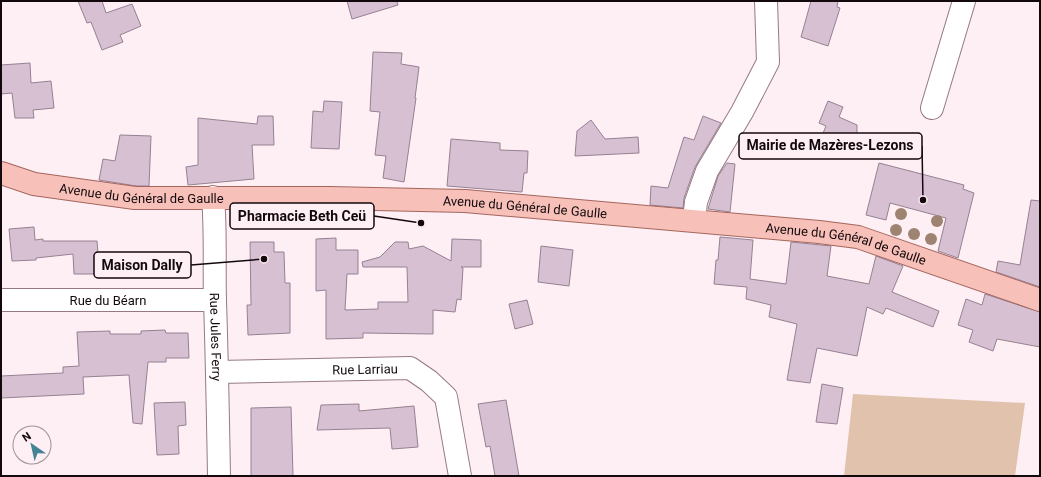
<svg xmlns="http://www.w3.org/2000/svg" width="1041" height="477" font-family="Roboto,sans-serif">
	<style>
		.green { fill: #e0c2ad }
		.building { fill: #d8c0d3; stroke: #968092 }
		.lines { fill: none; stroke-linecap: round; stroke-linejoin: round }
		.minor-casing { stroke: #967a81; stroke-width: 24 }
		.major-casing { stroke: #a4655e; stroke-width: 24 }
		.minor { stroke: #fff; stroke-width: 22 }
		.major { stroke: #f7c1b9; stroke-width: 22 }
		.tree { fill: #9e8372 }
		.labels { text-anchor: middle; dominant-baseline: central; stroke-width: 3; stroke-linejoin: round; paint-order: stroke }
		.street-label { font-size: 13px; fill: #13090c; stroke: #fdeff3 }
		.leader { fill: none; stroke: #13090c; stroke-width: 1.5 }
		.callout-dot { fill: #13090c; stroke: #fdeff3; stroke-width: 1.5 }
		.callout { fill: #fdeff3; stroke: #13090c; stroke-width: 1.5 }
		.callout-label { font-size: 14px; text-anchor: middle; font-weight: bold; fill: #13090c }
	</style>
	<rect width="100%" height="100%" fill="#fdeff3"/>
	<polygon class="green" points="853,394 1025,403 1015,476 844,476"/>
	<g class="building">
		<polygon points="78,1 102,1 106,13 132,4 141,26 120,35 123,42 102,50 91,22 87,23"/>
		<polygon points="347,1 397,1 398,5 352,19"/>
		<polygon points="811,1 838,1 837,7 840,8 828,46 801,37"/>
		<polygon points="373,52 402,53 401,64 419,67 415,98 416,98 404,182 383,178 386,156 375,155 380,112 370,111"/>
		<polygon points="30,63 31,83 51,81 54,108 33,110 34,118 15,118 12,93 1,94 1,65"/>
		<polygon points="324,101 342,102 339,149 311,148 313,111 323,112"/>
		<polygon points="828,101 843,107 839,117 857,125 857,132 846,155 819,143 826,126 819,123"/>
		<polygon points="258,116 273,116 274,145 252,145 254,179 188,185 186,167 198,165 198,118 257,124"/>
		<polygon points="703,116 721,123 695,167 684,198 683,208 650,205 651,186 668,188 684,137 694,140"/>
		<polygon points="591,120 605,139 638,137 639,153 575,156 577,131"/>
		<polygon points="120,135 151,136 149,186 136,186 99,180 103,159 115,161"/>
		<polygon points="451,139 500,143 500,150 528,151 527,173 524,173 522,192 447,186"/>
		<polygon points="727,163 735,164 730,212 708,209 718,176"/>
		<polygon points="879,163 964,185 963,189 974,193 958,258 938,251 946,218 890,203 886,220 866,215"/>
		<polygon points="1031,200 1040,201 1040,287 996,272 998,261 1020,265"/>
		<polygon points="34,227 35,240 43,239 43,241 97,241 98,253 106,253 107,271 98,271 98,274 74,274 73,254 36,258 36,260 12,261 9,229"/>
		<polygon points="720,237 753,240 750,279 786,284 791,242 831,246 827,276 869,284 876,256 903,266 892,292 939,311 933,327 886,308 883,314 867,307 857,356 817,348 810,383 787,380 797,324 769,317 771,305 746,299 747,287 714,284 716,260 718,260"/>
		<polygon points="336,238 336,250 358,250 358,274 347,274 345,310 378,309 378,302 408,302 407,267 363,267 362,262 380,257 395,242 408,242 409,249 423,246 451,261 452,239 481,240 481,267 461,267 463,268 461,300 457,299 455,312 433,310 433,334 363,333 363,338 326,339 326,290 316,291 316,239"/>
		<polygon points="250,242 274,242 274,252 284,252 285,283 290,283 290,333 248,335 247,305 251,305"/>
		<polygon points="541,246 573,250 569,286 538,282"/>
		<polygon points="985,294 1040,312 1040,347 997,339 993,351 969,342 973,330 958,325 966,299 982,305"/>
		<polygon points="527,300 533,324 515,329 509,304"/>
		<polygon points="165,330 166,333 188,333 189,358 166,358 166,362 148,362 142,424 133,423 129,375 83,377 84,394 1,398 1,376 63,373 63,367 79,366 77,332 110,331 110,334 141,334 141,331"/>
		<polygon points="822,384 843,388 837,424 816,422"/>
		<polygon points="506,400 519,476 495,476 490,446 486,447 478,404"/>
		<polygon points="185,402 186,425 178,426 179,454 157,455 154,403"/>
		<polygon points="359,404 359,411 414,406 418,447 392,449 390,428 317,430 321,405"/>
		<polygon points="291,407 293,476 251,476 251,408"/>
	</g>
	<g class="lines">
		<defs>
			<g id="minor">
				<polyline points="932,108 964,1"/>
				<path id="s1" d="M213 197C216 232 214 266 215 301 217 360 218 418 219 476"/>
				<polyline points="694,220 696,202 707,171 742,112 768,62 766,1"/>
				<path id="s2" d="M1 300H215"/>
				<path id="s3" d="M218 372 410 368 429 381 446 397 460 476"/>
			</g>
			<g id="major">
				<path id="s4" d="M1 173 34 184 135 198H330L465 201 819 232 858 237 1040 300"/>
			</g>
		</defs>
		<use href="#minor" class="minor-casing"/>
		<use href="#major" class="major-casing"/>
		<use href="#minor" class="minor"/>
		<use href="#major" class="major"/>
	</g>
	<g class="tree">
		<circle cx="901" cy="214" r="6"/>
		<circle cx="937" cy="221" r="6"/>
		<circle cx="896" cy="230" r="6"/>
		<circle cx="914" cy="234" r="6"/>
		<circle cx="931" cy="239" r="6"/>
	</g>
	<g class="labels">
		<g class="street-label">
			<text stroke="none"><textPath href="#s4" startOffset="143">Avenue du Général de Gaulle</textPath></text>
			<text stroke="none"><textPath href="#s4" startOffset="527">Avenue du Général de Gaulle</textPath></text>
			<text stroke="none"><textPath href="#s4" startOffset="851">Avenue du Général de Gaulle</textPath></text>
			<text stroke="none"><textPath href="#s2" startOffset="107">Rue du Béarn</textPath></text>
			<text stroke="none"><textPath href="#s1" startOffset="140">Rue Jules Ferry</textPath></text>
			<text stroke="none"><textPath href="#s3" startOffset="147">Rue Larriau</textPath></text>
		</g>
	</g>
	<path class="leader" d="M923 200L922 146M421 223L374 216M264 259L191 265"/>
	<g class="callout-dot">
		<circle cx="923" cy="200" r="4"/>
		<circle cx="421" cy="223" r="4"/>
		<circle cx="264" cy="259" r="4"/>
	</g>
	<g class="callout">
		<rect x="739" y="133" width="183" height="26" rx="4"/>
		<rect x="230" y="203" width="144" height="26" rx="4"/>
		<rect x="94" y="252" width="97" height="26" rx="4"/>
	</g>
	<g class="callout-label">
		<text x="830" y="150">Mairie de Mazères-Lezons</text>
		<text x="302" y="221">Pharmacie Beth Ceü</text>
		<text x="142" y="270">Maison Dally</text>
	</g>
	<rect width="1041" height="477" fill="none" stroke="#13090c" stroke-width="4"/>
	<g transform="translate(32 445) rotate(326)"><circle r="19" fill="#fdeff3" stroke="#9f9397"/>
	<path d="M0-3L7 15L0 10L-7 15Z" fill="#438396"/>
	<text y="-6" font-size="11" font-weight="bold" text-anchor="middle" fill="#13090c">N</text>
	</g>
</svg>
